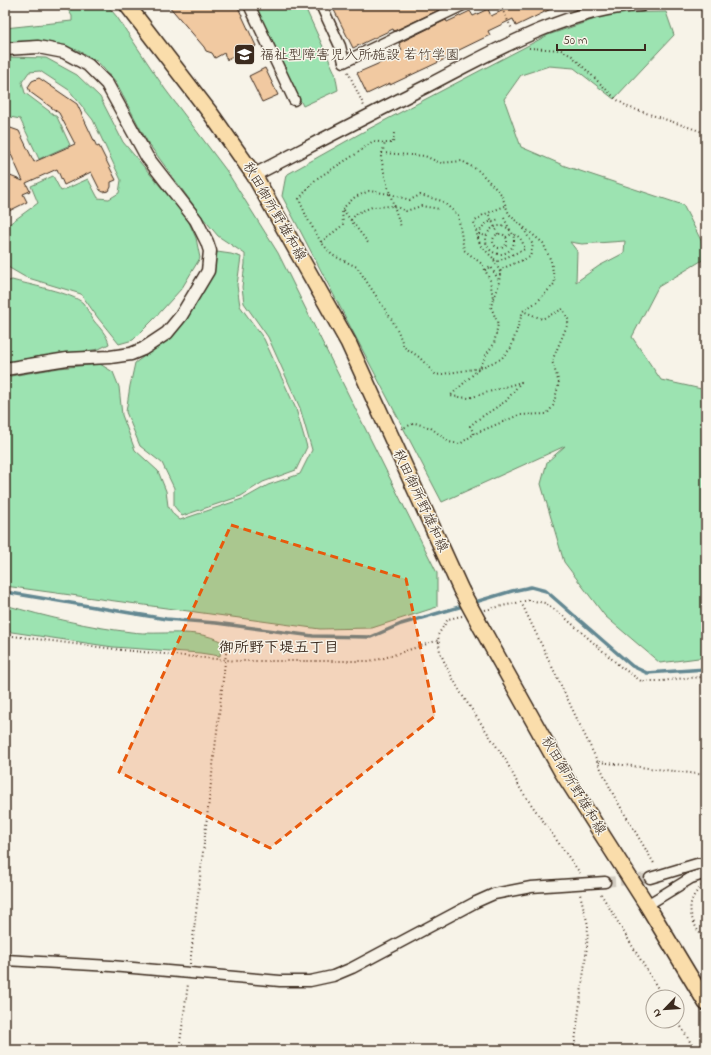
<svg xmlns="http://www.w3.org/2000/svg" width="711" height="1055" font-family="'Indie Flower','Klee One',sans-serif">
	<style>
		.green { fill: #9ce3b1; stroke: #6c8668; fill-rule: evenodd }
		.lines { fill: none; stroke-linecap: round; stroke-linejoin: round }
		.stream { stroke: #638892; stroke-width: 3.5 }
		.building { fill: #f1c9a1; stroke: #3b2a1e }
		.minor-tunnel { stroke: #d1cbc0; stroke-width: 10; stroke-dasharray: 10 5; stroke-linecap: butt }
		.minor-casing { stroke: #3b2a1e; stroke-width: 13 }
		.tertiary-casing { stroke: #3b2a1e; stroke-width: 15 }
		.primary-casing { stroke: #3b2a1e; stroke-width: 18 }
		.path { stroke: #3b2a1e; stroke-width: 2; stroke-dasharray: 1 3; stroke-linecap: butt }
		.minor { stroke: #f7f3e8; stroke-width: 10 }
		.tertiary { stroke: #f7f3e8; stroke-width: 12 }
		.primary { stroke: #faddab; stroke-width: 15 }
		.primary-bridge-casing { stroke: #3b2a1e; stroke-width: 18; stroke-linecap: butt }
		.primary-bridge { stroke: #faddab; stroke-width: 15 }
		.marked { fill: #e8590c; fill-opacity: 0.2; stroke: #e8590c; stroke-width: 3; stroke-dasharray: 8 5; stroke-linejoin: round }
		.labels { text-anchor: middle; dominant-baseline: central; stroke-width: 3; stroke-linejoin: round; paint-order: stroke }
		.poi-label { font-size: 14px; fill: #3b2a1e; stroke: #f7f3e8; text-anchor: start }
		.street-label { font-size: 14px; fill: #3b2a1e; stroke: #f7f3e8 }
		.neighbourhood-label { font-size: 15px; font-weight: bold; fill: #3b2a1e; stroke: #f7f3e8 }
	</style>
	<rect width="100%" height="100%" fill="#f7f3e8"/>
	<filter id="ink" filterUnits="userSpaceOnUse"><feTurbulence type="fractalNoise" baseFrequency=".025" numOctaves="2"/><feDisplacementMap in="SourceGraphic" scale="8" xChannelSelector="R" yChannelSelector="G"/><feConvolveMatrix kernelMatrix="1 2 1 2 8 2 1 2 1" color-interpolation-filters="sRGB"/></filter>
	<g filter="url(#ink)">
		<g class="green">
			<polygon points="65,5 107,5 117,17 165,89 226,170 278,253 437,573 437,607 372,628 320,629 5,586 5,377 59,368 100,364 113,372 119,387 122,415 135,450 158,471 166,491 168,506 174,515 180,520 245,498 268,485 300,474 312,450 300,408 268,337 244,303 242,287 245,264 245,254 218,236 203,218 148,143 116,83 98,62 77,50 45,42 5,45 5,28 72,21 72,16"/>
			<polygon points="255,5 304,5 335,73 338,90 303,106"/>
			<path d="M666 12 674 35 614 99 574 68 549 66 521 75 504 99 521 147 565 166 683 205 706 250V258L658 287 632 337 661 380 706 390V657L660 663 605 616 564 562 541 484 547 462 565 446 442 502 282 196 286 175 361 133 548 35 613 13ZM625 241 624 253 599 266 576 282 577 251 570 242 582 244Z"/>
			<polygon points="5,57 46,58 77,75 100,97 123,142 187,218 196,238 200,258 182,288 153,320 133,340 119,344 98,318 81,294 25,277 6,266 5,264 5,227 38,203 31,186 53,176 61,191 88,179 98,198 109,199 119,193 121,180 93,120 69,90 40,71 29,72 22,82 25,93 57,117 70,145 39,159 20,119 5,116"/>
			<polygon points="217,252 231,254 241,257 237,285 240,306 264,339 296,409 307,447 296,470 263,482 241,496 182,516 174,506 174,488 162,463 140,446 126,412 130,386 135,363 173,335 200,297 212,275"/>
			<path d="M12 280C26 284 73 293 83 303 87 308 90 315 94 321 100 328 107 335 109 344L99 349 5 364V282Z"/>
			<path d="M5 605C47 617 88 627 131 632 161 636 195 627 222 642L220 656 200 653 113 647 5 631Z"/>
		</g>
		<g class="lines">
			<g class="stream">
				<polyline points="5,592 166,619 216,623 313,636 371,637 401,624 466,605"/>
				<polyline points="472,603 512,591 531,587 546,591 632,666 647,673 706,669"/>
			</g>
		</g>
		<g class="building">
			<polygon points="168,5 237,5 256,46 227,60 224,53 215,58 212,53 206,51 204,47"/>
			<polygon points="337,5 439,5 441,9 394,31 393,29 353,48 334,10 338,8"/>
			<polygon points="506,5 559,5 516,26 513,19 488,31 490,35 455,52 456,54 390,85 390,83 367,94 357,73 387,60 386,58 402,50 399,43 446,20 447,22 470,11 473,16 488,9 491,16 508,8"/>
			<polygon points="265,68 278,95 262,102 249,76"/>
			<polygon points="39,78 77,104 97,147 99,146 116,180 111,182 111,187 109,191 103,192 100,190 91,172 64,185 57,169 26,183 30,191 23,194 27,202 9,211 5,202 5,174 23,181 5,141 5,126 19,131 34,162 75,144 59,113 30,92 28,87 32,81"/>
		</g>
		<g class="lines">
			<polyline class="minor-tunnel" points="605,882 650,878"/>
			<defs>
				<g id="minor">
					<polyline points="249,5 294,100"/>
					<polyline points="321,5 340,46 344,62 463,5"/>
					<polyline points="650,878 697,864 706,864"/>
					<polyline points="647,905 691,878 706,873"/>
					<polyline points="5,960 111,966 280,981 310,981 333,976 352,968 476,902 494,894 531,887 605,882"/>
				</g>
				<g id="tertiary">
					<polyline points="5,49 38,47 64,52 88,65 107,84 147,157 196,220 207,242 210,251 208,271 181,316 167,333 143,349 131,354 110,357 67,359 5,369"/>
					<path d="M254 175C312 145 369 115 427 86 490 53 570 7 641 5"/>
				</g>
				<g id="primary">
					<polyline points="127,5 211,114 254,175 348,342 461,590"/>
					<polyline points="481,627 562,772 647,905 706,1003"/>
				</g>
			</defs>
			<use href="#minor" class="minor-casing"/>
			<use href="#tertiary" class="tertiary-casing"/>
			<use href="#primary" class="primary-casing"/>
			<g class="path">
				<polyline points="500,5 512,29"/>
				<polyline points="529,48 561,50 572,56 616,99 628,107 706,133"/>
				<polyline points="348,72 364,106"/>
				<polyline points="382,153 425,156 440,163 462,161 479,171 501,194 509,214 515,220"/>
				<polyline points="390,194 410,200 420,195 442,201 458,215 464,250 482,264 490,280 493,298 491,307 498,324 494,344 486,355 480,368 436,375 419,357 404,347 398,331 392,320 357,267 332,255 321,242 307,218 299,199 316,179 356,154 373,141 385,143 393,143 394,133"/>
				<polyline points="390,194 401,227"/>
				<polyline points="343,210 369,244"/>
				<polyline points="489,215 498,234"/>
				<polyline points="504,218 510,230"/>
				<polyline points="351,220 357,213 372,207 394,206 406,211 421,206 440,209"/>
				<polyline points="515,220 543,243 551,261 555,283 538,301 523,311 511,348 501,359 480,368 450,396 469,398 521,382 506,401 477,420 470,426 474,434 519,415 547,414 553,406 559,383 552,361 569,321 563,309 542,319 523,311"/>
				<circle cx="500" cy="240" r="14"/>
				<polyline points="479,234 486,236"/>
				<circle cx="500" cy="241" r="7"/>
				<polyline points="506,237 512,234"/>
				<path d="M478 238C481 224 487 222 500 219"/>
				<polyline points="321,242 343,225 342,209 355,197 369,191 390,194 385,177 381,157 385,143"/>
				<path d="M494 259 498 261 525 249C522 241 521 236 512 234"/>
				<polyline points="485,270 491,267 498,279"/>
				<polyline points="500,272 493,258 481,246 478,239 474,222 483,215 505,206"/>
				<path d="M493 298C499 292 499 278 501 269L530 257 533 245 523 228"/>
				<polyline points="401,429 415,423 431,428 449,442 460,444 474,434"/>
				<polyline points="521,602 614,796 655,865"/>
				<polyline points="485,610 529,600 545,603 562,615 621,667 641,681 662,681 685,678 706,677"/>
				<polyline points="462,616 448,619 438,635 440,652 447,668 462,695 505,759 521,790 580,873"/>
				<polyline points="5,635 122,650 237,661 368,661 381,659 439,640"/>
				<polyline points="599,762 706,775"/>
				<path d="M702 886C680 906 694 924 706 944"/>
				<polyline points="601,894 663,997"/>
				<polyline points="190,964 227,645"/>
				<polyline points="677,1020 695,1050"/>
				<polyline points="179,1050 188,984"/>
				<polyline points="574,1050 587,946 588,925 580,894"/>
			</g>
			<use href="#minor" class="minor"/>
			<use href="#tertiary" class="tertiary"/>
			<use href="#primary" class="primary"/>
			<defs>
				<polyline id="primary-bridge" points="461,590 481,627"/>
			</defs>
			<use href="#primary-bridge" class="primary-bridge-casing"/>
			<use href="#primary-bridge" class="primary-bridge"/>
		</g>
	</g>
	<path class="marked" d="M231 525 406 579 435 716 270 848 119 772Z"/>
	<defs>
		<symbol id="school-square" viewBox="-11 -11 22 22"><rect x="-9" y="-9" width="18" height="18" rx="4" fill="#3b2a1e" stroke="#f7f3e8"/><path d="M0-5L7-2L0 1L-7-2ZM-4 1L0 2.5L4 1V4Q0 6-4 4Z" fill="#fff"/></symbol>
	</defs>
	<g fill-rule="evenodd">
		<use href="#school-square" x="232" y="42" width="25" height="25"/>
	</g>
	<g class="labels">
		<g class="poi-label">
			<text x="260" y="55">福祉型障害児入所施設 若竹学園</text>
		</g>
		<g class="street-label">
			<text transform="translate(274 212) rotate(60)">秋田御所野雄和線</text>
			<text transform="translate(420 501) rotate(65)">秋田御所野雄和線</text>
			<text transform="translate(573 786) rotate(59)">秋田御所野雄和線</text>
		</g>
		<g class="neighbourhood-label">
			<text x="279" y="648">御所野下堤五丁目</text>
		</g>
	</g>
	<rect width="711" height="1055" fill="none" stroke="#f7f3e8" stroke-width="20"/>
	<rect x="10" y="10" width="691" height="1035" fill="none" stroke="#3b2a1e" stroke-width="1.5" filter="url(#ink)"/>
	<g transform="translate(665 1009) rotate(245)"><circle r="19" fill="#f7f3e8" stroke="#aca397"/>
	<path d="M0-3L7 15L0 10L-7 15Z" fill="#3b2a1e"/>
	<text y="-6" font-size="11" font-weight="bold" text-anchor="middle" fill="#3b2a1e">N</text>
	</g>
	<path d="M557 44v6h88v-6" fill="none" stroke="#3b2a1e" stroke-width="2"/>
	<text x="563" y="44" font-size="12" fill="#3b2a1e" stroke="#f7f3e8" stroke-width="3" paint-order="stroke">50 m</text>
</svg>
